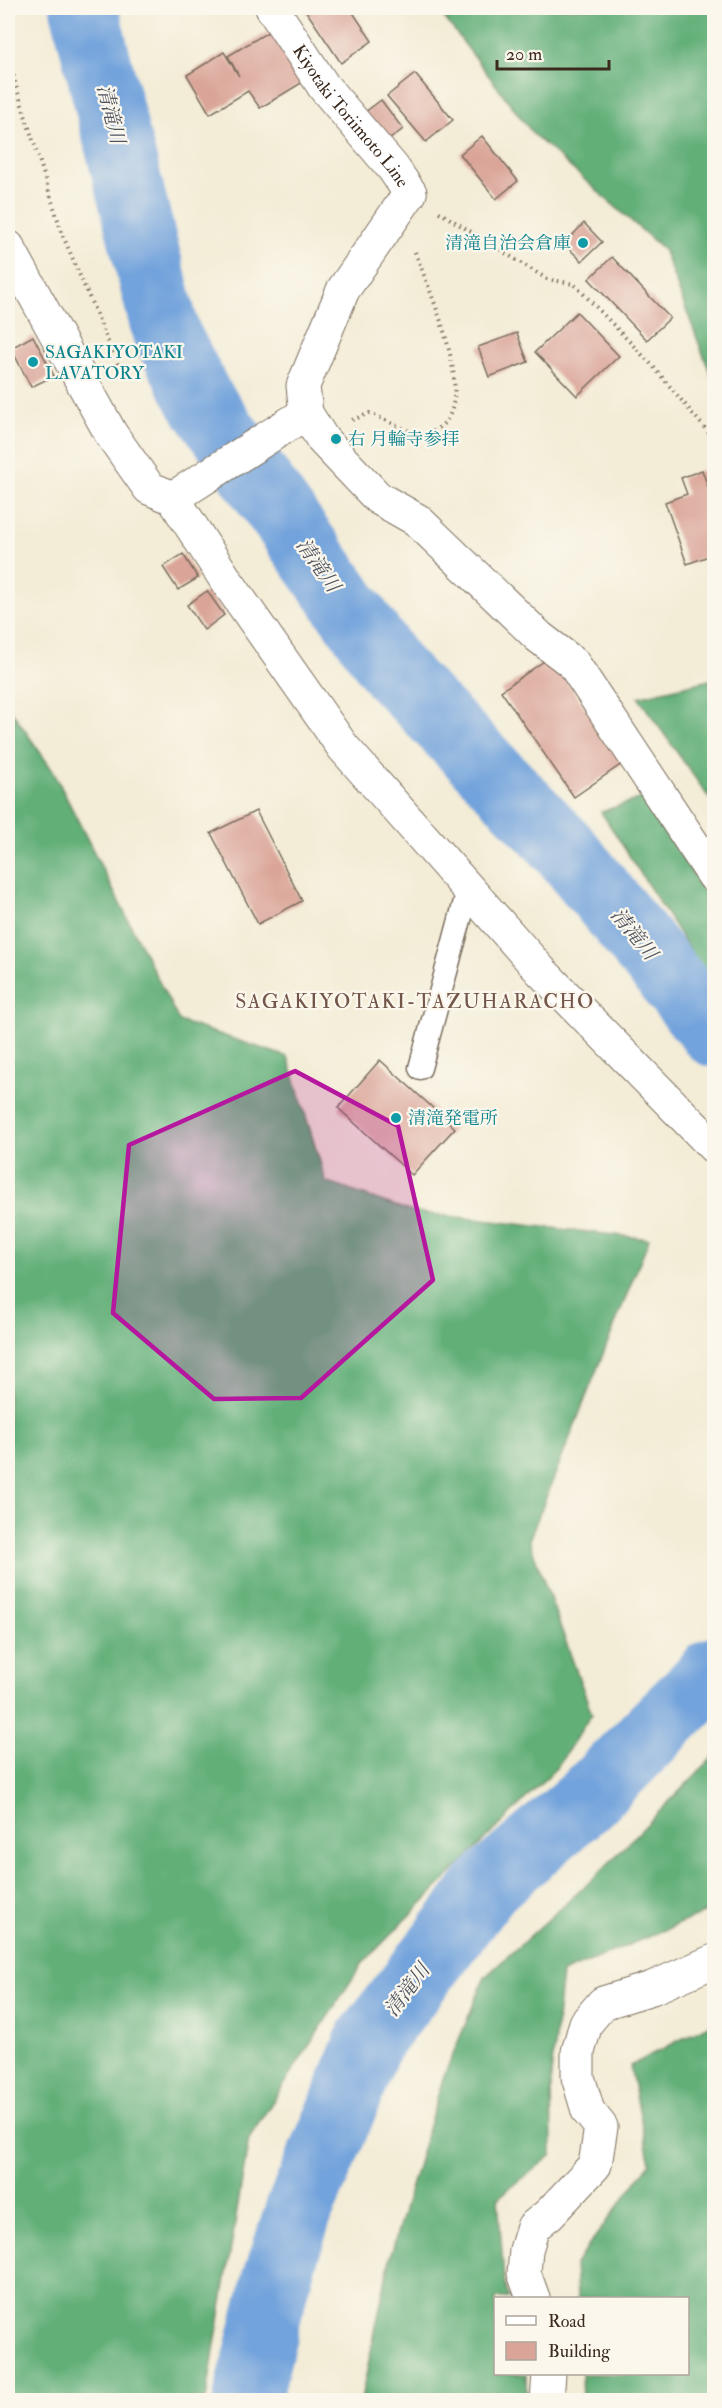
<svg xmlns="http://www.w3.org/2000/svg" width="722" height="2408" font-family="'IM FELL Double Pica','Noto Serif JP',serif">
	<style>
		.forest { fill: #62af78; stroke: #4e6c4b; stroke-width: 1.5 }
		.lines { fill: none; stroke-linecap: round; stroke-linejoin: round }
		.river { stroke: #72a3dc; stroke-width: 68 }
		.building { fill: #daa498 }
		.service-casing { stroke: #7b6e5e; stroke-width: 25 }
		.minor-casing { stroke: #7b6e5e; stroke-width: 35 }
		.secondary-casing { stroke: #7b6e5e; stroke-width: 35 }
		.path { stroke: #7b6e5e; stroke-width: 4; stroke-dasharray: 1.5 4.5; stroke-linecap: butt }
		.service { stroke: #fff; stroke-width: 22 }
		.minor { stroke: #fff; stroke-width: 33 }
		.secondary { stroke: #fff; stroke-width: 33 }
		.marked { fill: #b5179e; fill-opacity: 0.2; stroke: #b5179e; stroke-width: 4.5; stroke-linejoin: round }
		.culture-dot { fill: #0f9aa8; stroke: #fbf7ec; stroke-width: 2 }
		.labels { text-anchor: middle; dominant-baseline: central; stroke-width: 4.5; stroke-linejoin: round; paint-order: stroke }
		.street-label { font-size: 18px; fill: #3b2a1e; stroke: #fbf7ec }
		.culture-label { font-size: 18px; fill: #0d838f; stroke: #fbf7ec; text-anchor: start }
		.water-label { font-size: 20px; font-style: italic; fill: #4e5460; stroke: #fbf7ec }
		.neighbourhood-label { font-size: 20px; letter-spacing: 1.5px; fill: #735549; stroke: #fbf7ec }
	</style>
	<rect width="100%" height="100%" fill="#fbf7ec"/>
	<filter id="ink" filterUnits="userSpaceOnUse"><feTurbulence type="fractalNoise" baseFrequency=".0167" numOctaves="2"/><feDisplacementMap in="SourceGraphic" scale="12" xChannelSelector="R" yChannelSelector="G"/><feConvolveMatrix kernelMatrix="1 2 1 2 8 2 1 2 1" color-interpolation-filters="sRGB"/></filter>
	<filter id="wash" filterUnits="userSpaceOnUse"><feTurbulence type="fractalNoise" baseFrequency=".008" numOctaves="4" result="noise"/><feDisplacementMap in="SourceGraphic" scale="24" xChannelSelector="R" yChannelSelector="G"/><feGaussianBlur stdDeviation="1.35" result="paint"/><feColorMatrix in="noise" values="0 0 0 0 0 0 0 0 0 0 0 0 0 0 0 0 0 1.4 0 .05"/><feComposite in="paint" operator="in"/></filter>
	<g filter="url(#wash)">
		<rect width="100%" height="100%" fill="#f3ecd6"/>
		<g class="forest">
			<polygon points="437,8 714,8 714,383 663,249 534,135"/>
			<polygon points="714,679 714,805 638,697"/>
			<polygon points="8,706 53,771 179,1021 288,1057 326,1182 413,1212 649,1239 529,1540 592,1714 557,1767 362,1964 249,2138 206,2400 8,2400"/>
			<polygon points="642,798 714,905 714,982 706,975 601,812"/>
			<polygon points="714,1756 714,1909 562,1973 551,2076 552,2155 498,2198 504,2279 509,2298 496,2298 496,2374 526,2374 527,2400 361,2400 390,2258 443,2078 485,1977 595,1877"/>
			<polygon points="714,2022 714,2400 582,2400 581,2374 688,2374 688,2298 577,2298 575,2264 650,2163 630,2066"/>
		</g>
		<g class="lines">
			<g class="river">
				<polyline points="84,8 166,333 199,398 394,672 563,847 714,1033"/>
				<polyline points="247,2400 276,2281 299,2210 341,2112 368,2042 488,1885 586,1800 714,1671"/>
			</g>
		</g>
		<g id="blocks">
			<g class="building">
				<polygon points="140,8 154,8 141,12"/>
				<polygon points="304,8 350,8 372,41 341,63"/>
				<polygon points="276,27 308,79 260,108 248,91 210,114 187,75 224,52 239,76 228,56"/>
				<polygon points="415,74 453,120 426,142 387,96"/>
				<polygon points="381,100 403,129 386,142 364,113"/>
				<polygon points="482,136 518,181 496,199 460,154"/>
				<polygon points="584,223 602,242 582,261 564,244"/>
				<polygon points="612,257 670,318 647,340 589,279"/>
				<polygon points="8,282 18,296 8,303"/>
				<polygon points="577,312 619,356 577,396 535,352"/>
				<polygon points="517,333 528,362 489,377 478,347"/>
				<polygon points="33,336 54,376 31,387 11,348"/>
				<polygon points="702,470 708,487 714,484 714,554 687,564 665,502 687,494 681,478"/>
				<polygon points="183,554 198,578 178,590 163,567"/>
				<polygon points="207,591 224,615 204,630 187,605"/>
				<polygon points="550,657 623,763 574,797 501,691"/>
				<polygon points="256,811 302,901 258,924 211,833"/>
				<polygon points="380,1060 455,1128 412,1175 338,1108"/>
			</g>
		</g>
	</g>
	<g filter="url(#ink)">
		<use href="#blocks" fill-opacity="0" stroke="#7b6e5e" stroke-width="1.5"/>
		<g class="lines">
			<defs>
				<polyline id="service" points="420,1068 468,890"/>
				<g id="minor">
					<polyline points="410,193 343,290 303,386 306,413 323,440 378,498 417,520 539,637 573,663 714,876"/>
					<polyline points="8,247 111,434 149,488 173,498 226,580 343,747 541,971 714,1147"/>
					<polyline points="173,498 306,413"/>
					<polyline points="533,2298 524,2273 526,2250 533,2227 549,2214 595,2165 601,2127 588,2111 578,2077 578,2052 586,2023 603,2003 652,1988 714,1961"/>
					<polyline points="547,2400 549,2374"/>
				</g>
				<g id="secondary">
					<path id="s1" d="M272 8 324 87 393 168 410 193"/>
				</g>
			</defs>
			<use href="#service" class="service-casing"/>
			<use href="#minor" class="minor-casing"/>
			<use href="#secondary" class="secondary-casing"/>
			<g class="path">
				<polyline points="8,52 16,86 63,236 119,367"/>
				<polyline points="439,212 547,279 574,284 651,364 714,439"/>
				<path d="M352 420 370 413 424 438C430 433 441 427 446 421 473 385 428 288 414 249"/>
			</g>
			<use href="#service" class="service"/>
			<use href="#minor" class="minor"/>
			<use href="#secondary" class="secondary"/>
		</g>
	</g>
	<path class="marked" d="M295 1071 398 1126 433 1280 301 1398 214 1399 113 1313 129 1145Z"/>
	<g class="culture-dot">
		<circle cx="583" cy="243" r="6"/>
		<circle cx="33" cy="362" r="6"/>
		<circle cx="336" cy="439" r="6"/>
		<circle cx="396" cy="1118" r="6"/>
	</g>
	<g class="labels">
		<g class="street-label">
			<text stroke="none"><textPath href="#s1" startOffset="134">Kiyotaki Toriimoto Line</textPath></text>
		</g>
		<g class="culture-label">
			<text x="571" y="243" text-anchor="end">清滝自治会倉庫</text>
			<text x="45" y="352">SAGAKIYOTAKI<tspan x="45" dy="21">LAVATORY</tspan></text>
			<text x="348" y="439">右 月輪寺参拝</text>
			<text x="408" y="1118">清滝発電所</text>
		</g>
		<g class="water-label">
			<text transform="translate(111 114) rotate(76)">清滝川</text>
			<text transform="translate(318 565) rotate(55)">清滝川</text>
			<text transform="translate(634 934) rotate(51)">清滝川</text>
			<text transform="translate(407 1990) rotate(-53)">清滝川</text>
		</g>
		<g class="neighbourhood-label">
			<text x="415" y="1001">SAGAKIYOTAKI-TAZUHARACHO</text>
		</g>
	</g>
	<rect width="722" height="2408" fill="none" stroke="#fbf7ec" stroke-width="30"/>
	<rect x="494" y="2297" width="195" height="78" fill="#fbf7ec" stroke="#aea59a" stroke-width="1.5"/>
	<rect x="506" y="2316" width="30" height="9" fill="#ffffff" stroke="#aea59a" stroke-width="1.5"/>
	<text x="548" y="2327" font-size="18" fill="#3b2a1e">Road</text>
	<rect x="506" y="2342" width="30" height="18" fill="#daa498" stroke="#aea59a" stroke-width="1.5"/>
	<text x="548" y="2357" font-size="18" fill="#3b2a1e">Building</text>
	<path d="M497 60v9h112v-9" fill="none" stroke="#3b2a1e" stroke-width="3"/>
	<text x="506" y="60" font-size="18" fill="#3b2a1e" stroke="#fbf7ec" stroke-width="4.5" paint-order="stroke">20 m</text>
</svg>
